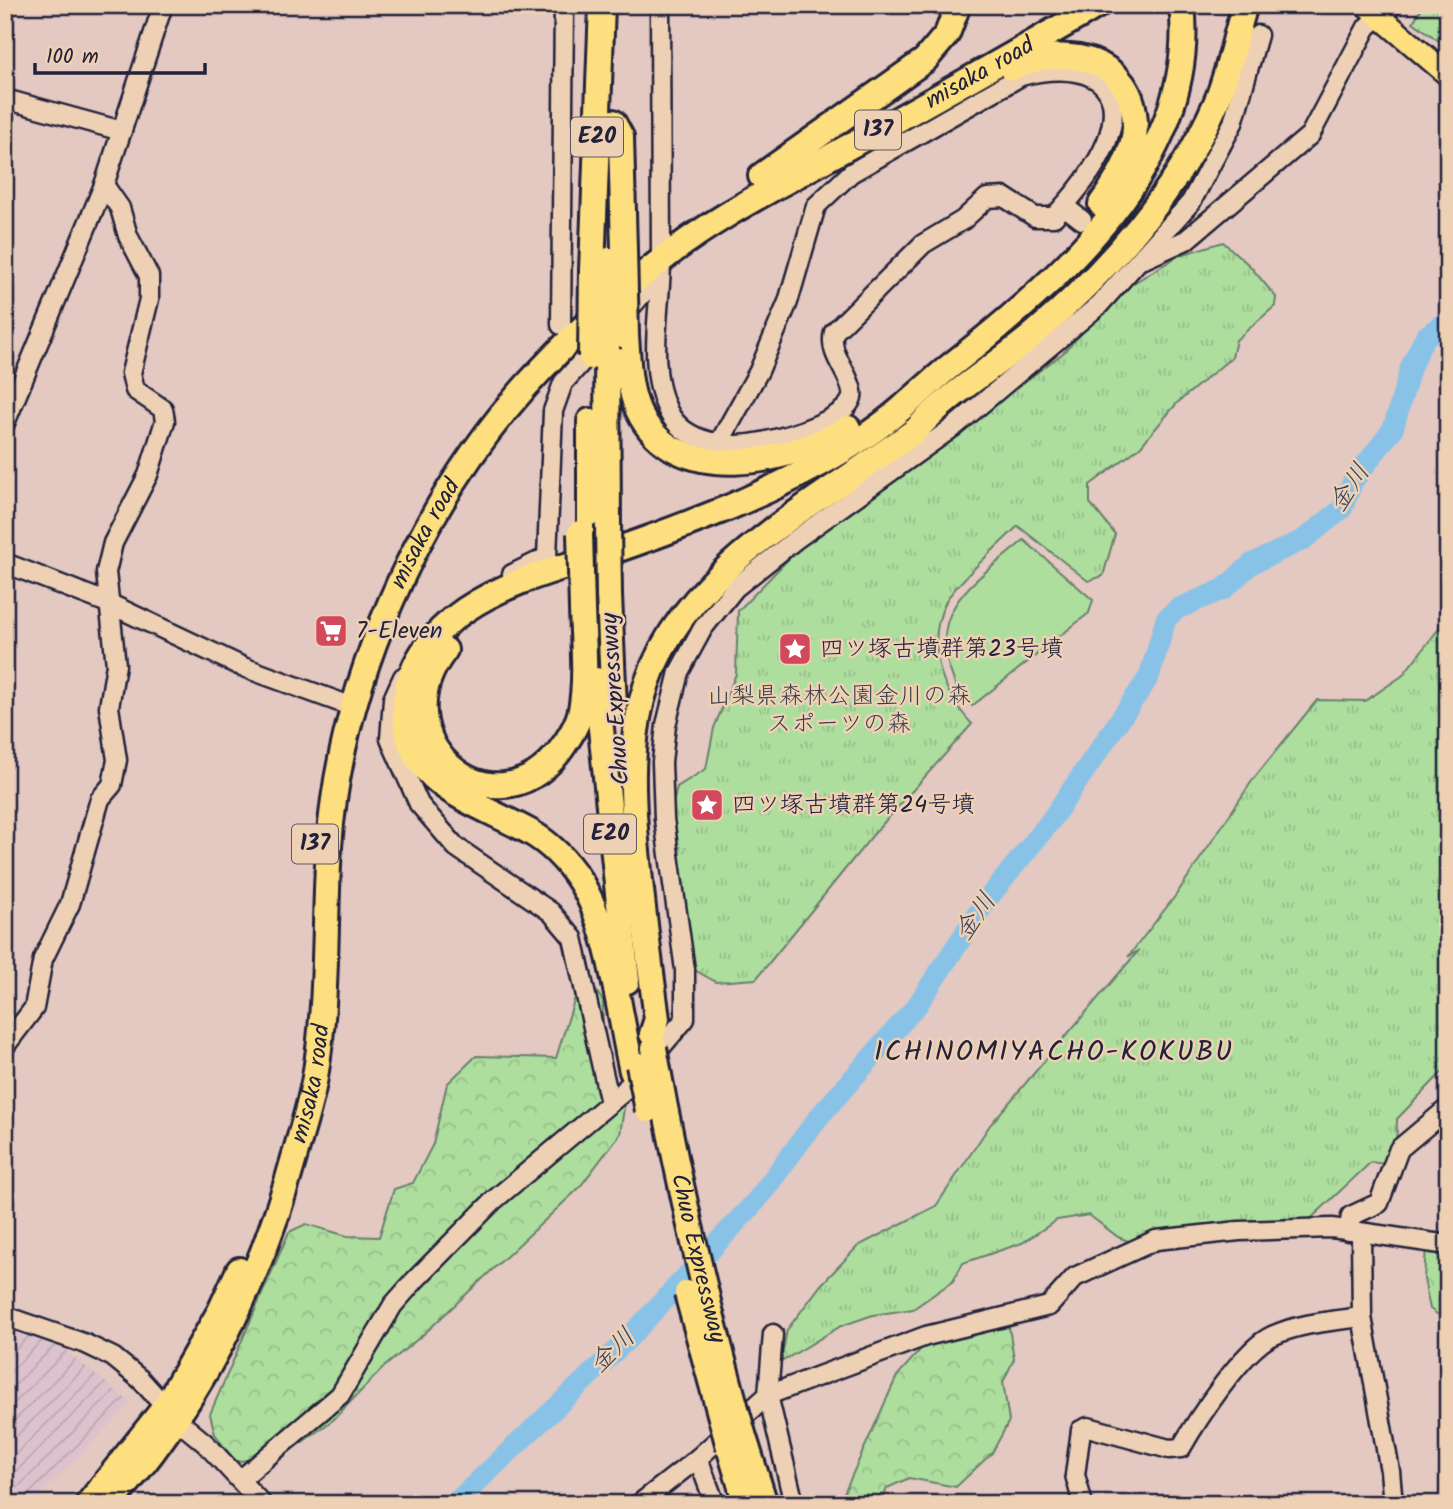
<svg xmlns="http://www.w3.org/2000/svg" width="1453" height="1509" font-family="Kalam,'Klee One',sans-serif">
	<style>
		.industrial { fill: url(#industrial-furrows) }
		.grass { fill: #adde9e; stroke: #68806c; stroke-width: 2 }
		.forest { fill: url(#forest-crowns); stroke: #68806c; stroke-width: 2 }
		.park { fill: url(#park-tufts); stroke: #68806c; stroke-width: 2 }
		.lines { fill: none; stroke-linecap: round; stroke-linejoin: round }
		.river { stroke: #88c3e7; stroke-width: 21 }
		.minor-casing { stroke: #22223b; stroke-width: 23 }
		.major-casing { stroke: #22223b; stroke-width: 26 }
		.highway-casing { stroke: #22223b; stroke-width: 30 }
		.minor { stroke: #eed1b5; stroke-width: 18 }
		.major { stroke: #fedf80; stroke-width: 21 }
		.highway { stroke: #fedf80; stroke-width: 24 }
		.highway-bridge-casing { stroke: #22223b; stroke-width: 30; stroke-linecap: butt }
		.highway-bridge { stroke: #fedf80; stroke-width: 24 }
		.labels { text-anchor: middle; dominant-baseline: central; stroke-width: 5; stroke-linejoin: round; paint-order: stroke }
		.shield { fill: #eed1b5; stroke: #5f5660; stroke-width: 2 }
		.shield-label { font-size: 23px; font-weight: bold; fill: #22223b }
		.street-label { font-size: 24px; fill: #22223b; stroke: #eed1b5 }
		.poi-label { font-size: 24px; fill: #22223b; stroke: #eed1b5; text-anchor: start }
		.park-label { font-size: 24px; fill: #373e4a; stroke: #eed1b5 }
		.water-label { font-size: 26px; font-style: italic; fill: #36425d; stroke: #eed1b5 }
		.quarter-label { font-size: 28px; letter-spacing: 2px; fill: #22223b; stroke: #eed1b5 }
	</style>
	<defs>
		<pattern id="industrial-furrows" width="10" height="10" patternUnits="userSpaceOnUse" patternTransform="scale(1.75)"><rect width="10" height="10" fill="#dcc2cc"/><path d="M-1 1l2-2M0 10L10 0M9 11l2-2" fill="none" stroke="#bca6b0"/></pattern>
		<pattern id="forest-crowns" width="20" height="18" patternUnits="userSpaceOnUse" patternTransform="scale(1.75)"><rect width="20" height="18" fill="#adde9e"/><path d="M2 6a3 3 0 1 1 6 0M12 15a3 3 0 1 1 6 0" fill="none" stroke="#95be89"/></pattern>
		<pattern id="park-tufts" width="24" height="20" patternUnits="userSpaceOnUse" patternTransform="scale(1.75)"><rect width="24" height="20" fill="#adde9e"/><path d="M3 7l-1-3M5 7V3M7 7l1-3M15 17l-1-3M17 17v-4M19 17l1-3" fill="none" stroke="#95be89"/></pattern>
	</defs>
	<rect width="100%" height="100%" fill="#e4c8c2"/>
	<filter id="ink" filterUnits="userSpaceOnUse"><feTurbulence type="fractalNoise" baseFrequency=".0143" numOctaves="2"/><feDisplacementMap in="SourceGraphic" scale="14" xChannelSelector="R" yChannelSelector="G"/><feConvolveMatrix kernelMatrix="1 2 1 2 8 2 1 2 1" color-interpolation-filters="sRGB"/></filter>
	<g filter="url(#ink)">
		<polygon class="industrial" points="5,1328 60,1346 131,1403 31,1504 5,1504"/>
		<path class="grass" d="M1024 540 1093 600 1089 613 972 706C958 697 956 686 950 670 927 605 982 577 1024 540Z"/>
		<g class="forest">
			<polygon points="592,985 603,1001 602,1068 625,1102 620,1134 579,1188 425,1333 384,1367 333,1420 287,1453 235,1462 215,1434 210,1414 289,1232 306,1224 347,1236 379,1237 394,1189 413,1183 433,1144 447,1084 476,1056 556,1058 577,991"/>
			<polygon points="1426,1246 1448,1248 1448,1352 1443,1318 1430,1309 1424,1279"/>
			<polygon points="998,1324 1009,1327 1014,1359 1003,1382 1009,1421 992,1453 956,1487 909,1478 887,1488 881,1504 839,1504 897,1376 920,1350 942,1337"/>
		</g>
		<g class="park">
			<polygon points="1424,5 1448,5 1448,34 1439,41 1413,22"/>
			<path d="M1223 242 1250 266 1276 297 1275 306 1236 340 1232 357 1177 403 1140 447 1090 485V503L1115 534 1103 576 1088 581 1018 526C1002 542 955 584 946 601 925 644 940 690 972 724L872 836 756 979 716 982 691 968 672 808 677 787 706 769 714 728 736 674 738 611 801 546 1062 354 1124 289 1180 255Z"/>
			<polygon points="1448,617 1448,1066 1397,1119 1396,1154 1384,1164 1371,1162 1305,1224 1136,1244 1118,1237 1089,1215 1057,1220 1022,1243 963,1263 953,1281 913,1309 873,1315 841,1326 781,1362 787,1330 821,1285 858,1246 936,1206 990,1125 1139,950 1128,957 1176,895 1254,778 1317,700 1365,701 1402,676"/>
		</g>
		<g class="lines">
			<polyline class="river" points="454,1504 627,1340 757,1200 818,1118 918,1004 986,901 1049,823 1149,677 1166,619 1177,609 1224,589 1251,564 1303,540 1342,509 1353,481 1393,429 1411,366 1425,337 1448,320"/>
			<defs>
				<g id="minor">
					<path d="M660 5C660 90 660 175 661 260 661 308 646 367 668 411 684 444 730 449 762 442 782 438 858 418 852 391 848 370 828 354 834 332L923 244 963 220 987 198 1004 197 1035 217H1054C1074 195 1096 169 1107 141 1132 72 1072 62 1021 76L851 173 816 206 788 302 759 371 718 445"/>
					<polyline points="5,99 122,131"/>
					<polyline points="1064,206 1082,220"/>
					<polyline points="1144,259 1186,240 1310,135 1367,27 1392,5"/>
					<polyline points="623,316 660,274"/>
					<polyline points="561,325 564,5"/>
					<polyline points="5,423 104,185 163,5"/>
					<polyline points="5,563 108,603 243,667 353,707"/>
					<polyline points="512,574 547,557 553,411 563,383 595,347"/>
					<polyline points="403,677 393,699 390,739 419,804 456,847 551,912 573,938 610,1103"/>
					<polyline points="5,1046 34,1008 43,959 70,904 100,799 112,785 117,760 109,707 116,665 106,572 113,543 148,475 165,421 163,409 135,390 131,373 149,299 149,276 128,236 120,208 104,185"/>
					<polyline points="1348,1231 1351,1216 1379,1203 1399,1149 1448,1108"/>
					<polyline points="1361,1235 1362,1317 1390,1471 1393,1504"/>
					<polyline points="5,1316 86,1344 113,1357 140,1379 177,1420 206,1444 262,1504"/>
					<polyline points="773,1334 768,1395 794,1504"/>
					<polyline points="698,1458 715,1504"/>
					<polyline points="241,1479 340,1395 393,1305 416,1279 494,1200 623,1092 685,1019 685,970 664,819 662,762 666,725 679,672 703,628 735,588 795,540 955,426 1099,305 1191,202 1233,123 1258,35"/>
					<polyline points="639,1504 698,1458 768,1395 926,1336 1049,1306 1075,1277 1156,1240 1239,1231 1332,1228 1448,1245"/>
					<path d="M1083 1504 1075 1475 1081 1430 1088 1427 1169 1449 1181 1448C1197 1420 1243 1349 1272 1336 1300 1323 1332 1321 1362 1317"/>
				</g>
				<polyline id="major" points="1366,5 1448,75"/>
				<g id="highway">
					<path d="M1011 68C1064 43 1135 57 1135 126 1135 153 1116 183 1101 204"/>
					<polyline points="613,122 621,137 624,250"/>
					<polyline points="761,176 925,60 947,34 958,5"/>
					<polyline points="592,270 602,5"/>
					<path d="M626 336C628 360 628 387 638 410 674 489 790 463 848 428"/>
					<polyline points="607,349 608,524"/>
					<polyline points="590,529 590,421"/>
					<polyline points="609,595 614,707"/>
					<path d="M445 650C376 738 491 839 559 752 568 740 578 725 581 710 587 678 583 642 582 609"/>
					<polyline points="596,680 627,981"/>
					<path d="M652 1034 657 1019C650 966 643 914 638 861 625 737 631 656 728 567 785 515 854 476 916 430 950 392 997 366 1036 332 1108 270 1178 191 1216 103 1229 72 1235 37 1245 5"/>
					<path d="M632 1071C619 1015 611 929 580 881 567 861 551 844 530 832 475 801 403 786 405 707 406 668 432 632 465 610 506 582 557 569 604 554 646 540 688 524 730 507 788 482 852 451 901 409 917 395 932 381 949 367 1058 281 1200 161 1182 5"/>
					<polyline points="743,1434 765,1504"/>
					<polyline points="729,1447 746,1504"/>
					<polyline points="88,1504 165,1407 220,1311 239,1270"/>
					<path id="s1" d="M110 1504C202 1401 260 1283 296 1151 303 1126 311 1102 315 1077 328 1000 324 923 329 847 340 685 418 507 526 386 567 341 611 299 659 262 713 218 778 186 839 152 926 104 1013 55 1098 5"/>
				</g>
			</defs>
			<use href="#minor" class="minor-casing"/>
			<use href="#major" class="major-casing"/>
			<use href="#highway" class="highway-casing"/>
			<use href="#minor" class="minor"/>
			<use href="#major" class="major"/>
			<use href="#highway" class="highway"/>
			<defs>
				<g id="highway-bridge">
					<polyline points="624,250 626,336"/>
					<polyline points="607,349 609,260"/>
					<polyline points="591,357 592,270"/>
					<polyline points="608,524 609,595"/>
					<polyline points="580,533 582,609"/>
					<path id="s2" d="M654 1048C677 1178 707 1306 743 1434"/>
					<polyline points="639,1065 648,1110"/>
					<polyline points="687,1293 729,1447"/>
				</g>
			</defs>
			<use href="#highway-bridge" class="highway-bridge-casing"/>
			<use href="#highway-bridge" class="highway-bridge"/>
		</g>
	</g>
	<defs>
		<symbol id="supermarket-square" viewBox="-11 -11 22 22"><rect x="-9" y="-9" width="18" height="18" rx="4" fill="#d1495b" stroke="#eed1b5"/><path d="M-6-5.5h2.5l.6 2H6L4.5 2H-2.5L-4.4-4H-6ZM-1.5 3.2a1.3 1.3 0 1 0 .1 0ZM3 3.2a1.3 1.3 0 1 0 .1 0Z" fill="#fff"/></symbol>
		<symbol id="sight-square" viewBox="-11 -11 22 22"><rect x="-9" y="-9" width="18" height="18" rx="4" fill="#d1495b" stroke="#eed1b5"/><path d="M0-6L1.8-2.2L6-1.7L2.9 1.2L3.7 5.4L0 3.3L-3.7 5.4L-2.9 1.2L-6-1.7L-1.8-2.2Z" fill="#fff"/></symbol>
	</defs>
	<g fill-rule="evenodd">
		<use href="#supermarket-square" x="312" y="612" width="38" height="38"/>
		<use href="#sight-square" x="776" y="630" width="38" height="38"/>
		<use href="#sight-square" x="688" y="786" width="38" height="38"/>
	</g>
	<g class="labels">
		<g class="shield">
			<rect x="855" y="110.5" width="46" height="39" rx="5"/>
			<rect x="571" y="117.5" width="52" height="39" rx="5"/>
			<rect x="584" y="814.5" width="52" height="39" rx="5"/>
			<rect x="292" y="824.5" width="46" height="39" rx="5"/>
		</g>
		<g class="shield-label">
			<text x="878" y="130">137</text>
			<text x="597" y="137">E20</text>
			<text x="610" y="834">E20</text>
			<text x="315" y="844">137</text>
		</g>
		<g class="street-label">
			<text stroke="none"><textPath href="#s1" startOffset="1774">misaka road</textPath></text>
			<text stroke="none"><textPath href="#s1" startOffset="1040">misaka road</textPath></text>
			<text transform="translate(616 699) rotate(-94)">Chuo Expressway</text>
			<text stroke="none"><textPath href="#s1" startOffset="472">misaka road</textPath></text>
			<text stroke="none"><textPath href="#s2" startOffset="215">Chuo Expressway</textPath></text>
		</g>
		<g class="poi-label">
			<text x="356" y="631">7-Eleven</text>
			<text x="820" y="649">四ツ塚古墳群第23号墳</text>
			<text x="732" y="805">四ツ塚古墳群第24号墳</text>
		</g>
		<g class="park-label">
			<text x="839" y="696">山梨県森林公園金川の森<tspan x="839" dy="28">スポーツの森</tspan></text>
		</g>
		<g class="water-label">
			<text transform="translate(1350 488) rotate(-56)">金川</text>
			<text transform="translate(976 917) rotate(-55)">金川</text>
			<text transform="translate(613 1351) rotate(-44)">金川</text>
		</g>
		<g class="quarter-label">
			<text x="1054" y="1052">ICHINOMIYACHO-KOKUBU</text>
		</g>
	</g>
	<rect width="1453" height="1509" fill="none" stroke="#eed1b5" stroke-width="28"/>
	<rect x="14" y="14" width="1425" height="1481" fill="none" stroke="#22223b" stroke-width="2.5" filter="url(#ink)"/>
	<path d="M35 63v10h170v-10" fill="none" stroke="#22223b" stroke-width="3.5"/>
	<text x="46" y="63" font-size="21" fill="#22223b" stroke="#eed1b5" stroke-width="5" paint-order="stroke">100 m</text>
</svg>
